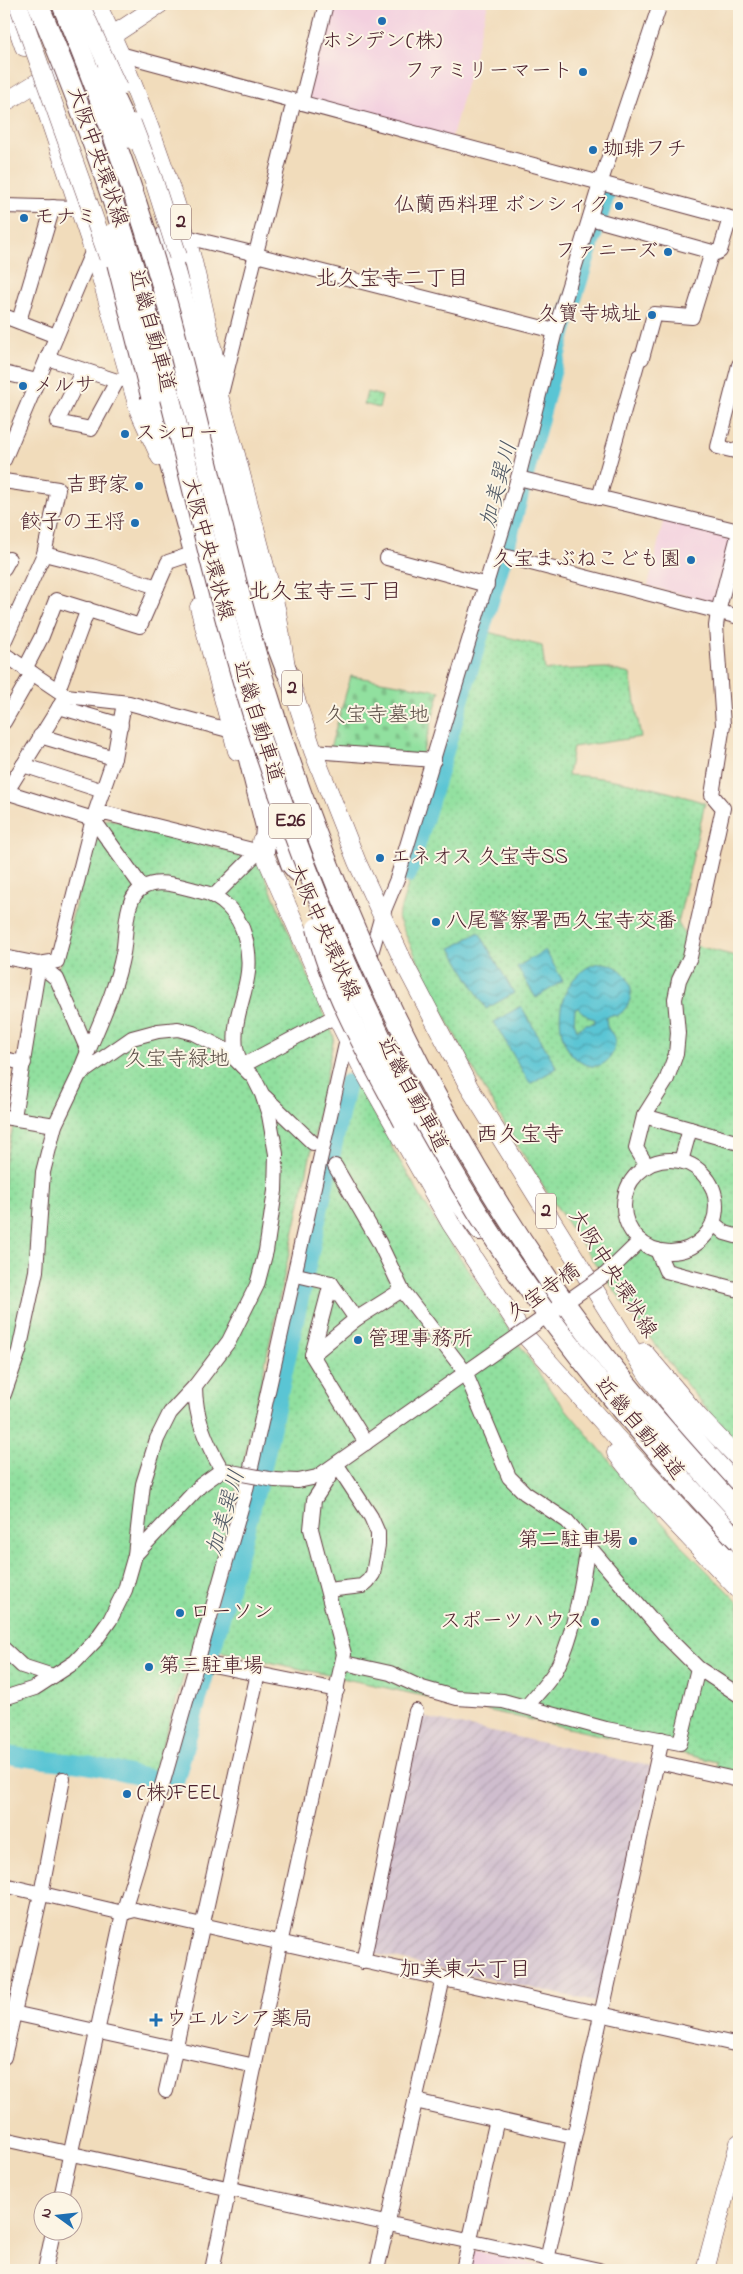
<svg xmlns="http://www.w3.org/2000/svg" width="743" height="2274" font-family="'Indie Flower','Klee One',sans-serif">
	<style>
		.built { fill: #f3cfdf }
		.industrial { fill: url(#industrial-furrows) }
		.cemetery { fill: url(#cemetery-stones); stroke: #6e8065 }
		.park { fill: url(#park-dots); stroke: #6e8065 }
		.water { fill: url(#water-waves); stroke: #527280; fill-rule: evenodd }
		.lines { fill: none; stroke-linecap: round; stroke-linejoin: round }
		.river { stroke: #5ac5d4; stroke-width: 18 }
		.minor-casing { stroke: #633b41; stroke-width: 16 }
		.major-casing { stroke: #633b41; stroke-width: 19 }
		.highway-casing { stroke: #633b41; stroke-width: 22 }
		.minor { stroke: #fff; stroke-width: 14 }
		.major { stroke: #fff; stroke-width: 18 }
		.highway { stroke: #fff; stroke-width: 20 }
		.minor-bridge-casing { stroke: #633b41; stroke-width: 16; stroke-linecap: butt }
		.major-bridge-casing { stroke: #633b41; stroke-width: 19; stroke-linecap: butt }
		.highway-bridge-casing { stroke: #633b41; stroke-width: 22; stroke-linecap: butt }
		.minor-bridge { stroke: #fff; stroke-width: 14 }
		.major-bridge { stroke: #fff; stroke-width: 18 }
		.highway-bridge { stroke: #fff; stroke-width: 20 }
		.poi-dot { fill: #1f6fb2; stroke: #fcf5e5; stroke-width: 2 }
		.labels { text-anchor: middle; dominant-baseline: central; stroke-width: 4; stroke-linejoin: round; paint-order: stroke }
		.shield { fill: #fcf5e5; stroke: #7f5f63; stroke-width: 1 }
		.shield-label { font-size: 20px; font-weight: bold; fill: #4a1f2b }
		.poi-label { font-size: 21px; fill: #4a1f2b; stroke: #fcf5e5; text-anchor: start }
		.street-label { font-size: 21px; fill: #4a1f2b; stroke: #fcf5e5 }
		.park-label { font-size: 21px; fill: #5c4f48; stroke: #fcf5e5 }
		.neighbourhood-label { font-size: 22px; fill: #4a1f2b; stroke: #fcf5e5 }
		.water-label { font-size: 22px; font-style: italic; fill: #505966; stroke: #fcf5e5 }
	</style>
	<defs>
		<pattern id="industrial-furrows" width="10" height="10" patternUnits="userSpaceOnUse" patternTransform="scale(1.25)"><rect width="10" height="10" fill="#cfbdce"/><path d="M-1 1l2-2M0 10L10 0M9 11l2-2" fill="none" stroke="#b3a2b1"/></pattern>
		<pattern id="cemetery-stones" width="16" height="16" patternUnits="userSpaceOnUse" patternTransform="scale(1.25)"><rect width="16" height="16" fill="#91e09f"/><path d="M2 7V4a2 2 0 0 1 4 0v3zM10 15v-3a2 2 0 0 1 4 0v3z" fill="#7fc089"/></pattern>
		<pattern id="park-dots" width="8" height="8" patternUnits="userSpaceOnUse" patternTransform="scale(1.25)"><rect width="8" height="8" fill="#91e09f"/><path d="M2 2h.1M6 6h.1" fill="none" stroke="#7fc089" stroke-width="1.8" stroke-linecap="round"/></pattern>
		<pattern id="water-waves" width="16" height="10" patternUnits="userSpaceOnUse" patternTransform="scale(1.25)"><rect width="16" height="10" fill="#5ac5d4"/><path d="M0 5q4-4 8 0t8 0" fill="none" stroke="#4c9fac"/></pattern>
	</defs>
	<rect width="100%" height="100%" fill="#fcf5e5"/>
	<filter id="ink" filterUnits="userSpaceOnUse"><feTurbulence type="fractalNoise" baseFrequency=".02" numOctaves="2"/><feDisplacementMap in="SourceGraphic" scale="10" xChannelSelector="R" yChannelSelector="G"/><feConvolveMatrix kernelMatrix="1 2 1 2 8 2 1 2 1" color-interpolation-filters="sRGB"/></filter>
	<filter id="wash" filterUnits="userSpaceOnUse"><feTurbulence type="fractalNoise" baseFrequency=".0096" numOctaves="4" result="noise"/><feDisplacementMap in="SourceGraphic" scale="20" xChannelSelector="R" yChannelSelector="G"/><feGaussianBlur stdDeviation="1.12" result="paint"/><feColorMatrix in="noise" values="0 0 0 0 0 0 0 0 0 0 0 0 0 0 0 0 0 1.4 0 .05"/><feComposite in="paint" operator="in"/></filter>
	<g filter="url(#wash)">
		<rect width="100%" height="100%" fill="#f1dcbb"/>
		<g class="built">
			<polygon points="331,4 488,4 451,140 305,100"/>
			<polygon points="664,518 734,535 718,603 648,586"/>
			<polygon points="473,2250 563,2270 466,2270"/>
		</g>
		<polygon class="industrial" points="418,1716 651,1766 600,2003 367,1952"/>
		<polygon class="cemetery" points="351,676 440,691 422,755 330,748"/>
		<g class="park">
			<polygon points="367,392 382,396 379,408 364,404"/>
			<path d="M484 631 542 646 545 670 606 668 630 674 641 737 573 747 568 775C614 777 661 789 705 803L678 923 690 944 739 957V1448C600 1285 486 1115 398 918Z"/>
			<polygon points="109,819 257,858 334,1037 312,1148 243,1465 209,1594 153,1776 83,1761 33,1757 4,1750 4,1164 16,1115 42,969 59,967 97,822"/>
			<polygon points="348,1085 358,1087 392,1142 391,1146 434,1219 553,1394 683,1547 739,1603 739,1775 716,1770 717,1762 676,1752 215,1650 266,1469 308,1282"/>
		</g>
		<g class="water">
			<polygon points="479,932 514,993 486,1009 451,948"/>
			<polygon points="545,950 563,981 536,998 517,967"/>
			<path d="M598 963C629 962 644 998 617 1016L612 1015 606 1017 607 1027 615 1038C617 1053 605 1071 587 1065 560 1056 555 1016 565 994 570 980 583 967 598 963ZM578 1008 588 1017 595 1019 594 1023 586 1024 577 1030 574 1022 575 1009Z"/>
			<polygon points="521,1006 557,1068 530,1084 494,1022"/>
		</g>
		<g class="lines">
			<g class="river">
				<polyline points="408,874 506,548 563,331 607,192"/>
				<path d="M4 1754C29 1760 54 1760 80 1764 113 1768 142 1780 175 1782L263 1467 347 1083"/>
			</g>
		</g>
	</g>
	<g filter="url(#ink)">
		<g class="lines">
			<defs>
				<g id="minor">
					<polyline points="120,54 727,217 739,224"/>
					<polyline points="301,103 326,4"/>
					<polyline points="4,206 79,208"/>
					<polyline points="590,218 716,253 720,251 730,218"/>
					<polyline points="186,237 256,254"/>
					<polyline points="256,255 555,331"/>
					<polyline points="4,316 56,336"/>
					<polyline points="19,321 53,207"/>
					<polyline points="47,358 117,381 125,379"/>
					<polyline points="739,365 718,447 739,452"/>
					<polyline points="83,370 57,422 91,429 117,381"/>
					<polyline points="4,373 37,381"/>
					<polyline points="222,390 294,101"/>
					<polyline points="4,460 93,250"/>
					<polyline points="518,478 739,531"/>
					<polyline points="4,481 58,489 44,554 4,642"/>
					<polyline points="599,498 639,357 642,358 654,314 692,317 712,252"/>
					<polyline points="44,554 92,566 157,587"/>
					<polyline points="496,554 739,617"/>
					<polyline points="387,558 487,585"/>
					<polyline points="4,568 9,559"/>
					<polyline points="4,654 66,696 129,703 232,731"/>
					<polyline points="25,669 42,636 56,600 140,626 168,562 186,556"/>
					<polyline points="58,690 88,609"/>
					<polyline points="59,707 121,725"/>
					<polyline points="4,722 32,673"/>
					<polyline points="40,736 114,758"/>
					<polyline points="313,751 434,760"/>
					<polyline points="23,765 103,791"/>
					<polyline points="6,792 93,819 142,887"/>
					<polyline points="4,796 66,696"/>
					<polyline points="96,814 108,814 264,853"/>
					<polyline points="214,896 258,852"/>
					<polyline points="4,957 39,964 57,961 93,819 114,758 124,703"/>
					<polyline points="39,964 57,979 88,1051"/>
					<polyline points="359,995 382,915 397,879 518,478 555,331 600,184 660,4"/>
					<polyline points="4,1059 24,1063"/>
					<path d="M79 1074C94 1034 115 996 123 953 127 934 123 897 144 887 160 878 182 887 199 891 222 896 239 914 245 937 258 982 231 1008 236 1048 237 1054 240 1061 242 1066L328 1020"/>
					<polyline points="265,1097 313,1143"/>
					<polyline points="644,1116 739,1143"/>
					<polyline points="4,1117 55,1125"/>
					<polyline points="14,1117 39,964"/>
					<circle cx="670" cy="1206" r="46"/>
					<polyline points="681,1161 690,1129"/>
					<polyline points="335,1166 379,1242 402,1290 465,1372 509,1477 525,1493 567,1521 664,1634 698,1668 739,1695"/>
					<polyline points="647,1166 636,1148 644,1116 666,1081 676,1054 678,1033 675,999 679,980 690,957 723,808 712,795 723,725 716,626 718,612 739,532"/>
					<polyline points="713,1223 725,1233 739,1237"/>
					<polyline points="657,1250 666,1271 739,1290"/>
					<polyline points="606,1274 640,1241"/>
					<polyline points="301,1276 331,1283"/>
					<polyline points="356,1319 331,1283 312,1355 366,1443"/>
					<polyline points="312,1355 356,1319 402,1290"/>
					<path d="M195 1386C195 1417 206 1443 222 1470L230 1471"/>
					<polyline points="4,1394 19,1351 36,1271 43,1172 55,1125 79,1075 132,1038 158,1031 178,1029 193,1033 226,1050 254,1078 262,1094 269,1115 276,1154 275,1191 266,1251 257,1285 229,1341 195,1386 170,1413 157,1439 143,1484 135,1555 125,1590 110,1620 95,1641 75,1662 35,1688 4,1698"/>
					<polyline points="275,1480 298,1481 317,1477 505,1345"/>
					<polyline points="135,1555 201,1485 222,1470"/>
					<polyline points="328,1590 362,1586 368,1581 373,1574 378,1545 378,1533 371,1517 337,1465"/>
					<polyline points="4,1649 22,1666 53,1676"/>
					<polyline points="198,1662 337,1690"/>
					<polyline points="342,1666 349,1664 390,1673 422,1688 457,1698 503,1701 606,1729 680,1743 698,1668"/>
					<path d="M527 1706C536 1695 546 1685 554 1673 574 1640 582 1583 588 1546"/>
					<polyline points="658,1762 739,1780"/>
					<polyline points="4,1885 123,1913 135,1910 739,2045"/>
					<polyline points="363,1962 416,1711"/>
					<polyline points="4,2011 255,2066"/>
					<polyline points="4,2057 41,1894 63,1779"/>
					<polyline points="166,2091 258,1673"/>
					<polyline points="415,2101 573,2137"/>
					<polyline points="4,2139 599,2270"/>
					<polyline points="60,2202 123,1913 163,1782 245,1494 348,1035"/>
					<polyline points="547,2260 662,1739"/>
					<polyline points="45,2270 53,2232"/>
					<polyline points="212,2270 280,1944 344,1654 311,1529 314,1500 337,1465"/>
					<polyline points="377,2270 443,1978"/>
					<polyline points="463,2270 497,2119"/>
				</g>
				<g id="major">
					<polyline points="9,4 24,47"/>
					<path d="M97 4C133 77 162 157 186 236 199 279 207 325 217 370"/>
					<polyline points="104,41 160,4"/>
					<polyline points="37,83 93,250 139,411 160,457"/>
					<polyline points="4,103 75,59"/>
					<polyline points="208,358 235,451 277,612 287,672 313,751 357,862 406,967 469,1087 647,1374 700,1444 739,1487"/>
					<polyline points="199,607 237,751"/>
					<polyline points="261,841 264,853 334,1012 362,1068 451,1224 522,1332 685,1514 739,1570"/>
					<polyline points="644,1352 698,1416 739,1459"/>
					<polyline points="616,1453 648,1494 739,1590"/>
					<polyline points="705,2270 739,2143"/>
				</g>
				<g id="highway">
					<polyline points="165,236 188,318 265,615 287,672"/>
					<polyline points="151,396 229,679 266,827 264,853"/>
					<polyline points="271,807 291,864 297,871 313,866 316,860"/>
					<polyline points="404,1122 428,1160 480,1230"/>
				</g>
			</defs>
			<use href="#minor" class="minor-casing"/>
			<use href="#major" class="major-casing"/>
			<use href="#highway" class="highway-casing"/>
			<use href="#minor" class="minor"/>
			<use href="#major" class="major"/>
			<use href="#highway" class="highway"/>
			<defs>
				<g id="minor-bridge">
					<polyline points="505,1345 606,1274"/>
					<polyline points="231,1472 275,1480"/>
				</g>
				<g id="major-bridge">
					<polyline points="18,4 108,257"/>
					<polyline points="80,4 118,88"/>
					<polyline points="132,123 153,178 178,256"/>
				</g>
				<g id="highway-bridge">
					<path d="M38 4C81 104 117 207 147 312 186 450 214 591 257 728 315 908 393 1083 496 1241 567 1349 651 1448 739 1542"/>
					<path d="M62 4C104 105 141 208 170 314 206 449 233 587 276 720 349 942 451 1153 592 1340 637 1400 688 1457 739 1512"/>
					<polyline points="103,75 133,139"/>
					<polyline points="110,235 151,396"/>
					<path d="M317 928C330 990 374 1065 404 1122"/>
				</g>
			</defs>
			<use href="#minor-bridge" class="minor-bridge-casing"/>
			<use href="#major-bridge" class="major-bridge-casing"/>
			<use href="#highway-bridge" class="highway-bridge-casing"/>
			<use href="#minor-bridge" class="minor-bridge"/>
			<use href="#major-bridge" class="major-bridge"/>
			<use href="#highway-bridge" class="highway-bridge"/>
		</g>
	</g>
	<g class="poi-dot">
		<circle cx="382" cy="21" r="5"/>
		<circle cx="583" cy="72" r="5"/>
		<circle cx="593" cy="150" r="5"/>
		<circle cx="619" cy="206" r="5"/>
		<circle cx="24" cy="218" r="5"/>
		<circle cx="668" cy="252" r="5"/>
		<circle cx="652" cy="315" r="5"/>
		<circle cx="23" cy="386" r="5"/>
		<circle cx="125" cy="434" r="5"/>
		<circle cx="139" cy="486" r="5"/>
		<circle cx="135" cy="523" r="5"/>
		<circle cx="691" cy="560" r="5"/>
		<circle cx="380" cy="858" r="5"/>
		<circle cx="436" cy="922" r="5"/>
		<circle cx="358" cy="1340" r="5"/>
		<circle cx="633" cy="1541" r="5"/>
		<circle cx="180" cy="1613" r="5"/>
		<circle cx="595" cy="1622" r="5"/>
		<circle cx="149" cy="1667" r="5"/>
		<circle cx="127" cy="1794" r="5"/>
		<path d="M153.5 2012.5h5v5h5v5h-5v5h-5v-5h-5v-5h5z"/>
	</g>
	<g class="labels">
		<g class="shield">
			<rect x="171" y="204.5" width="20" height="35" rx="4"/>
			<rect x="282" y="670.5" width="20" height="35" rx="4"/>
			<rect x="269" y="803.5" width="42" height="35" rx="4"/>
			<rect x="536" y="1193.5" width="20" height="35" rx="4"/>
		</g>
		<g class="shield-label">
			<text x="181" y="222">2</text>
			<text x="292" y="688">2</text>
			<text x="290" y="821">E26</text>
			<text x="546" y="1211">2</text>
		</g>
		<g class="poi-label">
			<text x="382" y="42" text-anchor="middle">ホシデン(株)</text>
			<text x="573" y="72" text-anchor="end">ファミリーマート</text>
			<text x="603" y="150">珈琲フチ</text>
			<text x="609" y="206" text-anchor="end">仏蘭西料理 ボンシィク</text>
			<text x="34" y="218">モナミ</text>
			<text x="658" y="252" text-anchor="end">ファニーズ</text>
			<text x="642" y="315" text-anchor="end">久寶寺城址</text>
			<text x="33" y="386">メルサ</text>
			<text x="135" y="434">スシロー</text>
			<text x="129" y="486" text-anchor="end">吉野家</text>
			<text x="125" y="523" text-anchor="end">餃子の王将</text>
			<text x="681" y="560" text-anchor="end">久宝まぶねこども園</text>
			<text x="390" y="858">エネオス 久宝寺SS</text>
			<text x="446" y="922">八尾警察署西久宝寺交番</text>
			<text x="368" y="1340">管理事務所</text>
			<text x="623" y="1541" text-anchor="end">第二駐車場</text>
			<text x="190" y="1613">ローソン</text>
			<text x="585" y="1622" text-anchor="end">スポーツハウス</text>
			<text x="159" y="1667">第三駐車場</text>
			<text x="137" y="1794">(株)FEEL</text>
			<text x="166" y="2020">ウエルシア薬局</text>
		</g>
		<g class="street-label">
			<text transform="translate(97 157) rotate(71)">大阪中央環状線</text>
			<text transform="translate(151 331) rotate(75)">近畿自動車道</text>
			<text transform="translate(207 549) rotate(75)">大阪中央環状線</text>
			<text transform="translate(257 722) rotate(73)">近畿自動車道</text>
			<text transform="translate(323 932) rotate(66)">大阪中央環状線</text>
			<text transform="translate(412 1095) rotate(62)">近畿自動車道</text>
			<text transform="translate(612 1274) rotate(58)">大阪中央環状線</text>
			<text transform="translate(544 1293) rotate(-35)">久宝寺橋</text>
			<text transform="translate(639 1429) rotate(50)">近畿自動車道</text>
		</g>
		<g class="park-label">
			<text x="377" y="716">久宝寺墓地</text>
			<text x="177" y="1060">久宝寺緑地</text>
		</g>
		<g class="neighbourhood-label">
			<text x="392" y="280">北久宝寺二丁目</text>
			<text x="325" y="593">北久宝寺三丁目</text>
			<text x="520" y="1136">西久宝寺</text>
			<text x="465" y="1971">加美東六丁目</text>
		</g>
		<g class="water-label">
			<text transform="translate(500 485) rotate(-75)">加美巽川</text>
			<text transform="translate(227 1513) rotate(-74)">加美巽川</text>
		</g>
	</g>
	<rect width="743" height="2274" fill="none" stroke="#fcf5e5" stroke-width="20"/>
	<g transform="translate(58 2216) rotate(285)"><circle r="24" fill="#fcf5e5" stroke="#b59f9b"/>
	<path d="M0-4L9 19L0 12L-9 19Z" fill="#1f6fb2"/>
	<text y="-8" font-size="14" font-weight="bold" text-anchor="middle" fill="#4a1f2b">N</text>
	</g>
</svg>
